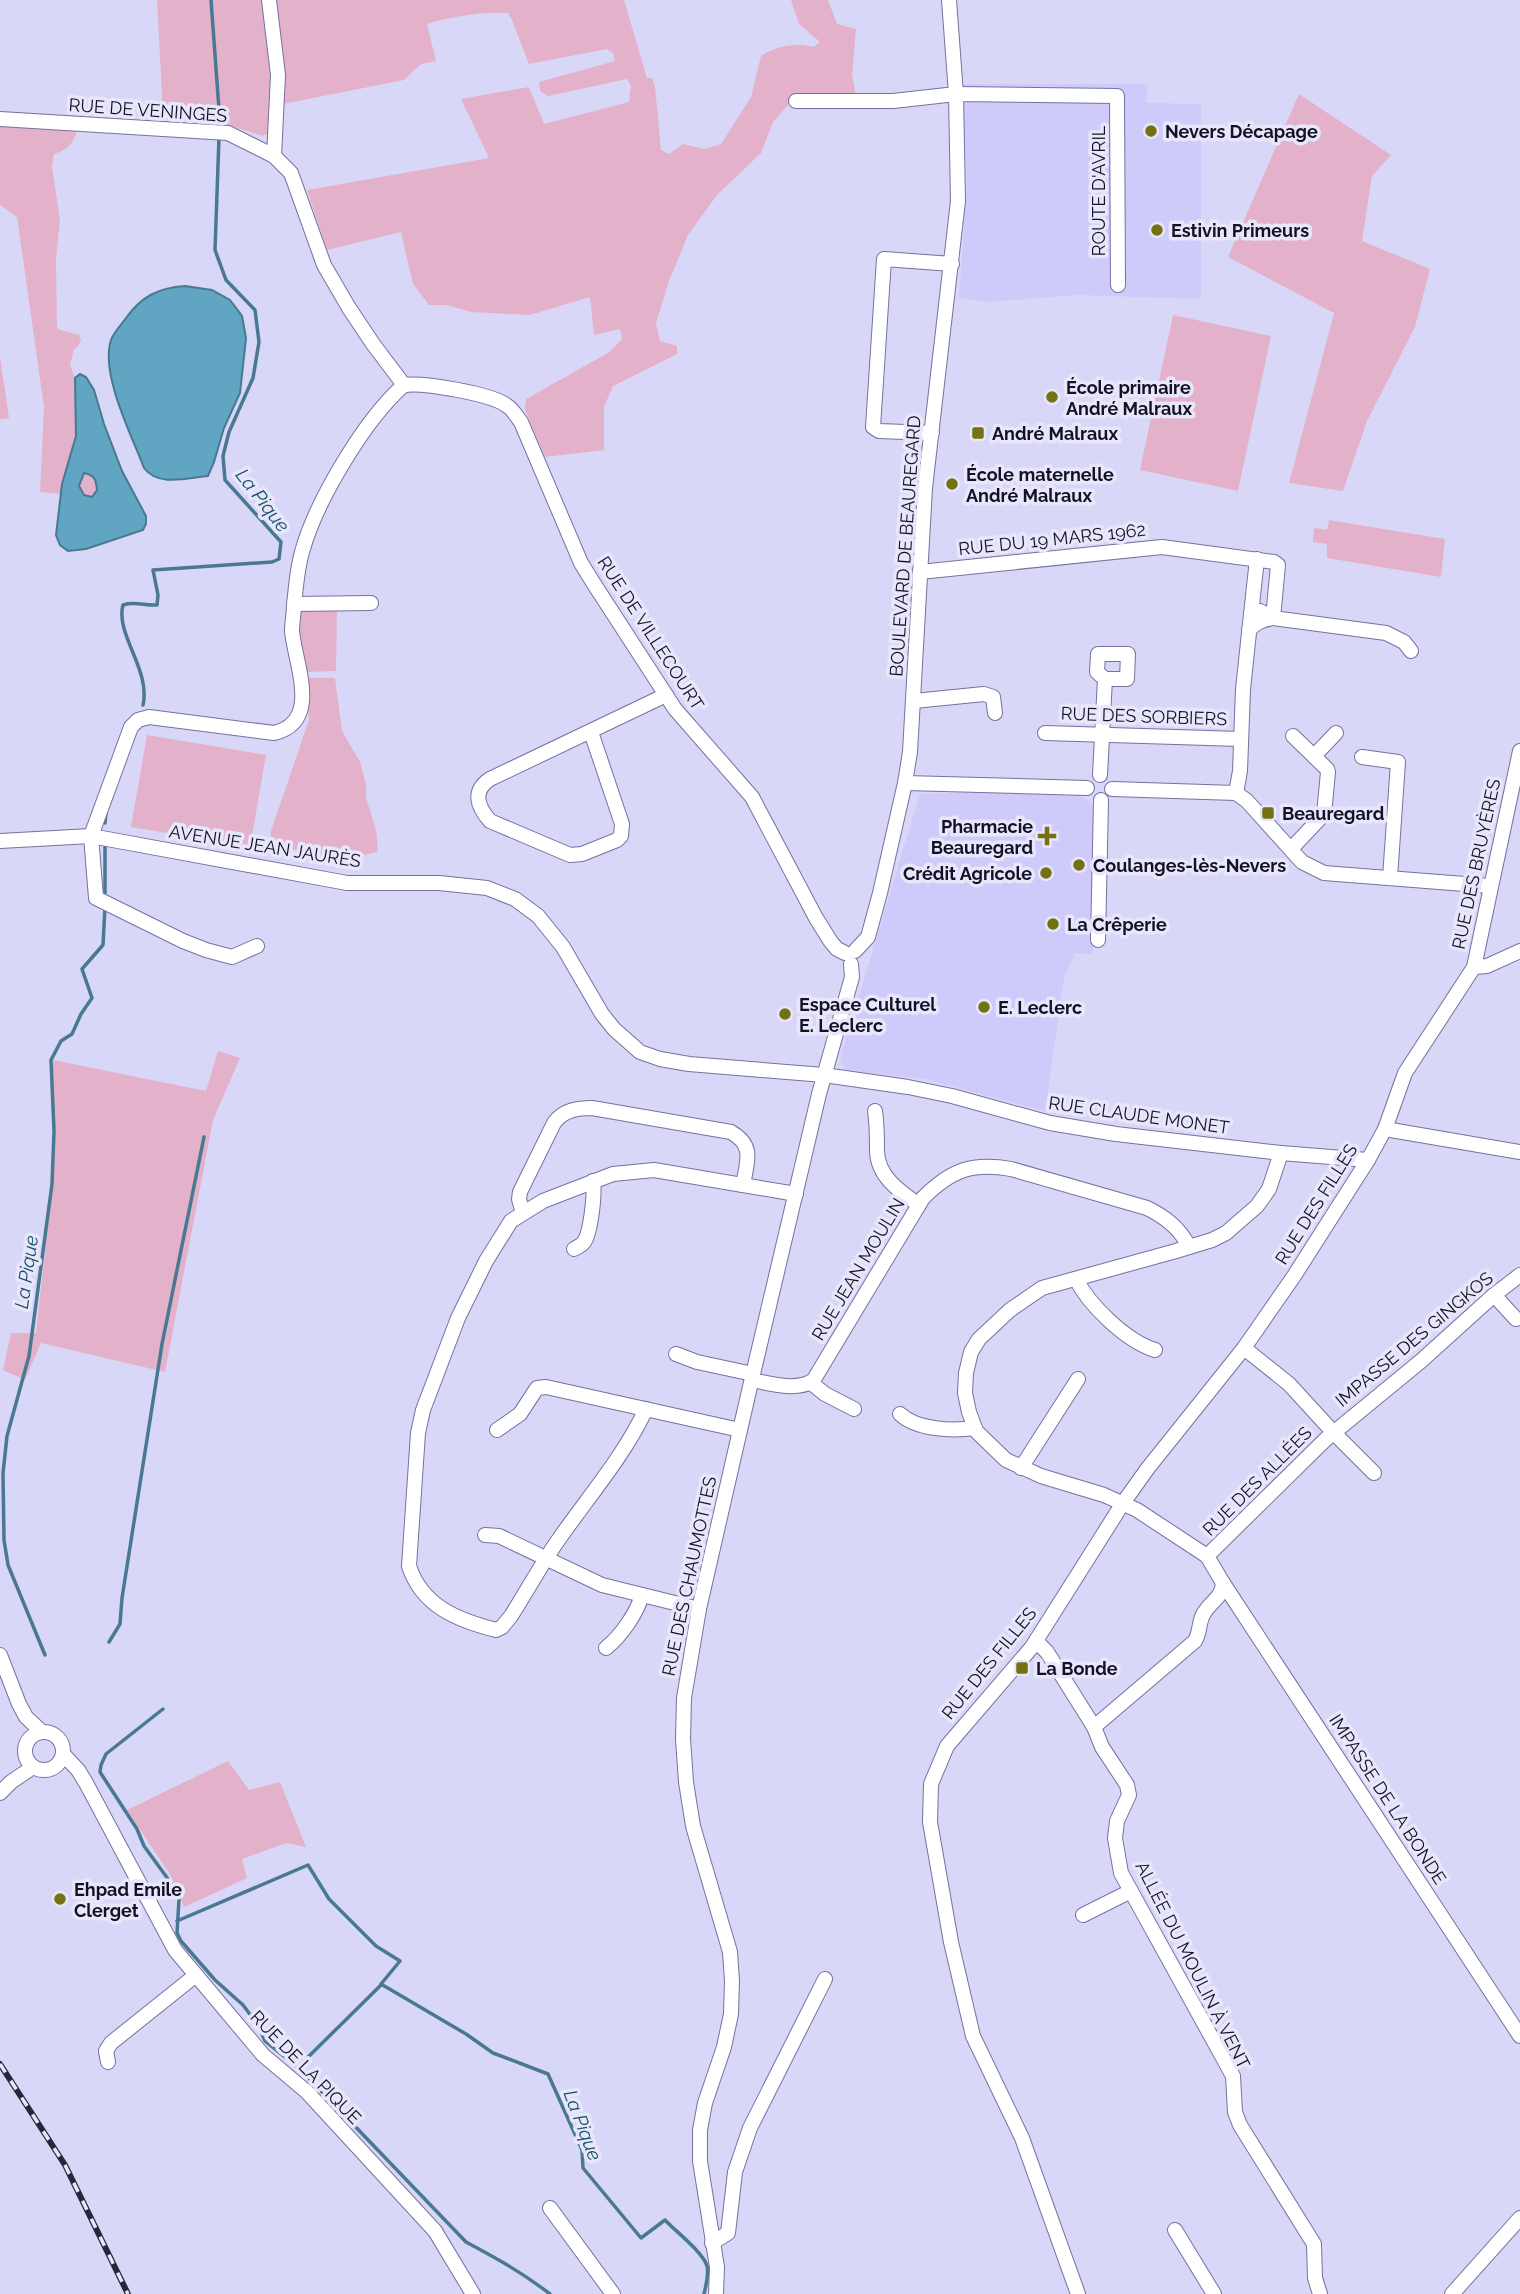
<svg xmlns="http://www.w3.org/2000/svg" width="1520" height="2294" font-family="Raleway,sans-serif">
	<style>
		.built { fill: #cecbfb }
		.green { fill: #e3b2ca }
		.water { fill: #60a5c2; stroke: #497992; stroke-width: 2; fill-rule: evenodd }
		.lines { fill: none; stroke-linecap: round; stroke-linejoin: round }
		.stream { stroke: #497992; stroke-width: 3.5 }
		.minor-casing { stroke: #7571a1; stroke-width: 16 }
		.minor { stroke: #fff; stroke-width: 14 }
		.rail-casing { stroke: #28263a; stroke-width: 6 }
		.rail { stroke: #e7e6fb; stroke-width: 3.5; stroke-dasharray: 10; stroke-linecap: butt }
		.poi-dot { fill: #747113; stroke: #e7e6fb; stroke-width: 2.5 }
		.labels { text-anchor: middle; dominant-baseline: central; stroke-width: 7; stroke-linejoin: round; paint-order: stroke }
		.street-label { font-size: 18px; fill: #131123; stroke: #e7e6fb }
		.poi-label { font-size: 18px; font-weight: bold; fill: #131123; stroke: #e7e6fb; text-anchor: start }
		.water-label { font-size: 19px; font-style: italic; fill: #175065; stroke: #e7e6fb }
	</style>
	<rect width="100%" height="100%" fill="#d9d7f7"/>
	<g class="built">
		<polygon points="962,84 1148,84 1146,103 1201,104 1201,299 1077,295 987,302 959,298 967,183"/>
		<polygon points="1037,791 1079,794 1095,807 1093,954 1075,953 1064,978 1045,1111 924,1079 845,1070 840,1059 920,794"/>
	</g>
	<g class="green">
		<polygon points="157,0 263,0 273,77 269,133 262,136 229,125 163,115"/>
		<path d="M272 0H624L647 78H652L655 87 661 150 669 154 683 144 704 149 721 144 751 97 761 56C779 45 794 43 814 47L820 42 799 24 791 0H828L837 24 856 29 852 75 856 95 796 96 773 122 761 153 717 195 688 235 669 281 656 323 660 341 677 346V354L613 386 604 407V450L545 457 525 410 526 399 608 353 622 339 620 329 594 335 590 297 530 315 471 312 447 305H429L413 284 401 232 327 250 307 190 489 158 461 99 529 87 544 124 629 102 631 86 627 79 548 96 540 91 539 82 615 61 613 53 607 49 529 64 512 20 508 13C479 12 455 16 427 24L436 61 421 64 404 80 283 104Z"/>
		<polygon points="1299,94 1391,155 1372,176 1362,241 1430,269 1415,327 1367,421 1343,491 1289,483 1334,313 1228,257"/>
		<path d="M0 124 78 127C74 142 70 149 54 154L52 166 60 220 56 258 57 329 79 335 81 340 78 346 74 349 70 365 75 378 76 436 61 494 40 492 44 407 17 217 0 205Z"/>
		<polygon points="1173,315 1271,336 1238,491 1140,470"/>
		<polygon points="0,357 9,418 0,419"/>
		<path d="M84 473C94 475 96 480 97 490L92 497 84 495 79 486Z"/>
		<polygon points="1329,520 1445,539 1441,577 1327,558 1327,544 1313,542 1314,528 1327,530"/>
		<polygon points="298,610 337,611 336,671 305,672 297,620"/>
		<path d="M306 678H335L342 731 360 762 366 784V798L376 830 378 851C348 864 308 851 276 846L271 842V831L309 720Z"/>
		<polygon points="147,735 266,755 250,847 131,827"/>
		<polygon points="218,1051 240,1058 213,1120 165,1372 41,1343 25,1380 3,1370 11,1333 36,1333 53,1178 53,1060 206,1091"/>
		<polygon points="228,1761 249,1790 280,1782 306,1847 286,1843 242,1859 247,1878 184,1907 171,1876 127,1810"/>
	</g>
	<g class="water">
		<path d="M185 286 212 290 230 300 242 316 246 338 240 393 224 428 214 462 208 476C187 478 158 487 144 468 132 436 100 374 111 340 114 332 122 324 126 318 142 296 158 288 185 286Z"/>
		<path d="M80 374 86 377 94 390 104 424 122 471 146 516V524L143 530 86 549 68 551 60 545 56 535 62 484 76 436 75 378ZM84 473C95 475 96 480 97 490L92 497 84 495 79 486Z"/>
	</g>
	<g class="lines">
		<g class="stream">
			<polyline points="211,0 220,123"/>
			<path d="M143 705C151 670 115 634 123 605 135 601 145 606 157 605L158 595 153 570 272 562 279 559 281 542 225 480 223 456 229 432 253 378 259 342 255 310 226 280 215 250 219 137"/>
			<polyline points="105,823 106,812"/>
			<polyline points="105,847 105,893"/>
			<polyline points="109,1642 120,1624 122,1598 162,1344 204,1137"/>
			<polyline points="45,1655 8,1565 4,1540 3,1473 7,1436 29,1356 52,1184 54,1131 51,1060 61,1041 72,1034 81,1014 92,998 82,969 103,945 105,907"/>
			<path d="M163 1709 106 1754 101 1765 100 1772 137 1829 144 1846 176 1890 179 1899 177 1933 181 1941 215 1980 243 2005 258 2025 265 2041 301 2070 466 2242C496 2258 523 2273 550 2294"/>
			<path d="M177 1921 308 1865 329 1899 376 1946 400 1961 381 1984 466 2034 493 2053 548 2074 582 2150 583 2168 641 2238 665 2220C675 2231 703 2252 707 2266 709 2274 706 2286 704 2294"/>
			<polyline points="298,2067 381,1985"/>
		</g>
		<defs>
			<g id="minor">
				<polyline points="269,0 278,75 274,156"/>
				<polyline points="796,101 893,101 956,94 1117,96 1118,285"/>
				<polyline points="0,119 228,133 274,156 291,173 324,265 349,308 373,344 404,385"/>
				<path d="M404 385C423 382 491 394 506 405 513 409 516 416 521 422L581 563 594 584 675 709 752 797 816 918 831 942 837 949 845 953"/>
				<polyline points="932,433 879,431 873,427 884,259 952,264"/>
				<path d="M920 572 1162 547 1274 562 1278 565 1273 618C1263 620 1256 622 1249 630"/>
				<polyline points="294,604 371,603"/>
				<polyline points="1251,614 1257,559"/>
				<polyline points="914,701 984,694 993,697 995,713"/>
				<path d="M591 732 622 824 621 836 617 840 582 854 570 855 490 821C477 806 472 791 490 779L666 695"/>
				<polyline points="1045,733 1241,739"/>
				<polyline points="1314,756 1336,733"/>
				<polyline points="1362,757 1398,762 1390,878"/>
				<polyline points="1100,775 1105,679 1127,679 1128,654 1098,654 1097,672 1105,679"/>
				<polyline points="905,783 1087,788"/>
				<polyline points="1112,789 1236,793 1247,801 1302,862 1324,873 1490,886"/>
				<polyline points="1236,793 1240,771 1243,689 1251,614 1260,611 1273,618 1386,633 1404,642 1411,651"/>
				<polyline points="0,841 91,836 347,883 439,883 487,888 515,899 538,916 563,947 602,1014 614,1029 640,1052 660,1059 689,1064 824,1075 908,1087 952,1096 1050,1123 1116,1134 1281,1153 1368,1160"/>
				<polyline points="1291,849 1324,814 1328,772 1327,769 1293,736"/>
				<polyline points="1098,940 1101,800"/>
				<path d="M257 946 232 957 206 950 183 941 96 898 91 836 131 727 138 720 149 717 274 733C322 722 295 664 292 631 292 623 294 613 294 605 296 587 297 569 302 552 316 501 365 419 404 385"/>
				<polyline points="855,951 868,937 880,893 905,783 910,752 925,488 958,201 956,94 949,0"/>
				<polyline points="1474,967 1487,966 1520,951"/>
				<path d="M875 1111C877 1124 877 1136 877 1150 877 1176 899 1191 919 1205"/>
				<polyline points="1385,1129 1520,1152"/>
				<polyline points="1281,1153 1269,1189 1257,1206 1226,1233 1212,1240 1176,1251 1042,1288 1010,1310 979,1339 971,1352 966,1373 965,1393 969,1412 976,1431 1006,1460 1041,1476 1104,1495 1137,1510 1207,1556 1223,1583 1520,2036"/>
				<path d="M523 1213 519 1199 520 1192 554 1123C563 1110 578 1108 592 1108L731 1132C755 1146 747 1161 743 1185"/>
				<path d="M574 1249C579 1246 581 1246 584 1242 591 1232 595 1193 593 1181"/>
				<path d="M1076 1279C1089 1305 1126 1341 1155 1350"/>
				<polyline points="1494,1295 1516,1319"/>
				<polyline points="1244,1348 1289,1384 1333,1432 1374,1473"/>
				<polyline points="676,1354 697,1362 753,1374"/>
				<path d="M752 1380C771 1384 796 1391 813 1381L923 1198C951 1170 972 1162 1011 1169L1147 1208C1165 1217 1180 1228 1189 1247"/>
				<polyline points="810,1382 825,1394 854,1409"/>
				<path d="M646 1409C624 1456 589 1496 559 1539 542 1563 527 1591 511 1616L502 1627 496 1630C457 1620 422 1606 409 1566L418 1433 423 1410 458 1318 486 1261 511 1221 543 1201 613 1174 654 1170 796 1194"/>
				<path d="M900 1414C917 1430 952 1431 975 1428"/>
				<polyline points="497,1430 520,1414 537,1388 546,1387 740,1430"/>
				<polyline points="1021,1468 1078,1379"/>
				<polyline points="485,1535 499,1536 602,1585 699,1609"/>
				<polyline points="1207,1556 1326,1439 1421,1361 1494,1295 1520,1275"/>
				<path d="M1036 1641 1047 1652 1094 1727 1195 1641C1201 1631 1198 1622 1204 1613 1211 1601 1222 1598 1223 1583"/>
				<path d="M606 1648C621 1636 637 1613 642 1595"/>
				<polyline points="0,1655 19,1704 26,1717 42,1732"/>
				<polyline points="1094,1727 1102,1747 1127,1785 1129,1795 1117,1821 1115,1838 1121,1873 1233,2076 1235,2112 1240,2125 1314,2244 1315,2278 1320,2294"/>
				<circle cx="44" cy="1751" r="19"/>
				<polyline points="63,1754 78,1770 86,1783 175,1950 263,2055 307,2092 435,2231 473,2294"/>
				<polyline points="0,1793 11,1782 33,1767"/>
				<polyline points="1083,1915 1131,1891"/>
				<polyline points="108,2062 106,2051 111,2043 196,1975"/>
				<polyline points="550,2208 613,2294"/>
				<polyline points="1175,2230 1214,2294"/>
				<polyline points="712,2243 728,2233 735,2172 750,2128 825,1979"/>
				<polyline points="716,2294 717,2267 700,2161 700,2130 705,2103 724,2047 731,2014 732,1981 730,1952 693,1826 686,1782 683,1739 684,1698 699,1609 749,1391 819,1094 852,977 851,964"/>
				<polyline points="1078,2294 1022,2138 973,2036 951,1942 930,1822 931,1784 947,1746 1032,1647 1123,1503 1148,1468 1244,1348 1294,1276 1368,1160 1385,1129 1405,1073 1474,967 1520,751"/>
				<polyline points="1452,2294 1520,2218"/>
			</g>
		</defs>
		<use href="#minor" class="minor-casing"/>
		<use href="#minor" class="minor"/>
		<defs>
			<polyline id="rail" points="0,2064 65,2165 128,2294"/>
		</defs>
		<use href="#rail" class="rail-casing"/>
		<use href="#rail" class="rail"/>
	</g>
	<g class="poi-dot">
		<circle cx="1151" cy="131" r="7"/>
		<circle cx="1157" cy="230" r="7"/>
		<circle cx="1052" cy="397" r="7"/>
		<rect x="971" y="426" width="14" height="14" rx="3.5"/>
		<circle cx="952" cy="484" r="7"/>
		<rect x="1261" y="806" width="14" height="14" rx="3.5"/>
		<path d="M1043.5 825.5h7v7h7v7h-7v7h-7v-7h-7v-7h7z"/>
		<circle cx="1079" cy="865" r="7"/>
		<circle cx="1046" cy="873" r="7"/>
		<circle cx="1053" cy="924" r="7"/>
		<circle cx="984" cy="1007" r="7"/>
		<circle cx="785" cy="1014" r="7"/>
		<rect x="1015" y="1661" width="14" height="14" rx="3.5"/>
		<circle cx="60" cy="1899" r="7"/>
	</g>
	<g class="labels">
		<g class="street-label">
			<text transform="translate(148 110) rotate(4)">RUE DE VENINGES</text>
			<text transform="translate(1098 191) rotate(-90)">ROUTE D'AVRIL</text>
			<text transform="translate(1052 539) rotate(-6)">RUE DU 19 MARS 1962</text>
			<text transform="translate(905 546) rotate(-86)">BOULEVARD DE BEAUREGARD</text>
			<text transform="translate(651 633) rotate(57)">RUE DE VILLECOURT</text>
			<text transform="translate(1144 716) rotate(2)">RUE DES SORBIERS</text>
			<text transform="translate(265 846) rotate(9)">AVENUE JEAN JAURÈS</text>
			<text transform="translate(1476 864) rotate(-78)">RUE DES BRUYÈRES</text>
			<text transform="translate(1139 1115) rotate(8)">RUE CLAUDE MONET</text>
			<text transform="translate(1316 1204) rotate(-58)">RUE DES FILLES</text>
			<text transform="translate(858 1269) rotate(-59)">RUE JEAN MOULIN</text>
			<text transform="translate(1414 1339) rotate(-40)">IMPASSE DES GINGKOS</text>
			<text transform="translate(1257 1481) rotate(-45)">RUE DES ALLÉES</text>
			<text transform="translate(689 1576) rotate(-78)">RUE DES CHAUMOTTES</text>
			<text transform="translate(989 1663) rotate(-51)">RUE DES FILLES</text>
			<text transform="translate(1388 1799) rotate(57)">IMPASSE DE LA BONDE</text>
			<text transform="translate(1193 1965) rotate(63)">ALLÉE DU MOULIN À VENT</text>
			<text transform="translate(306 2067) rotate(46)">RUE DE LA PIQUE</text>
		</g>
		<g class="poi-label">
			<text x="1165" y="131">Nevers Décapage</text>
			<text x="1171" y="230">Estivin Primeurs</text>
			<text x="1066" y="387">École primaire<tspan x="1066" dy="21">André Malraux</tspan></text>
			<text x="992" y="433">André Malraux</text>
			<text x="966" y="474">École maternelle<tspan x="966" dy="21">André Malraux</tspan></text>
			<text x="1282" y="813">Beauregard</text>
			<text x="1033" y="826" text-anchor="end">Pharmacie<tspan x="1033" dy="21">Beauregard</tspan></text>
			<text x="1093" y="865">Coulanges-lès-Nevers</text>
			<text x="1032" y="873" text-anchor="end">Crédit Agricole</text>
			<text x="1067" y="924">La Crêperie</text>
			<text x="799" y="1004">Espace Culturel<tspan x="799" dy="21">E. Leclerc</tspan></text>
			<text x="998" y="1007">E. Leclerc</text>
			<text x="1036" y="1668">La Bonde</text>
			<text x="74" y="1889">Ehpad Emile<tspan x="74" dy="21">Clerget</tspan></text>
		</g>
		<g class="water-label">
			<text transform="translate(263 500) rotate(52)">La Pique</text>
			<text transform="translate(26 1272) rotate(-82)">La Pique</text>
			<text transform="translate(583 2125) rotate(69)">La Pique</text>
		</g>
	</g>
</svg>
